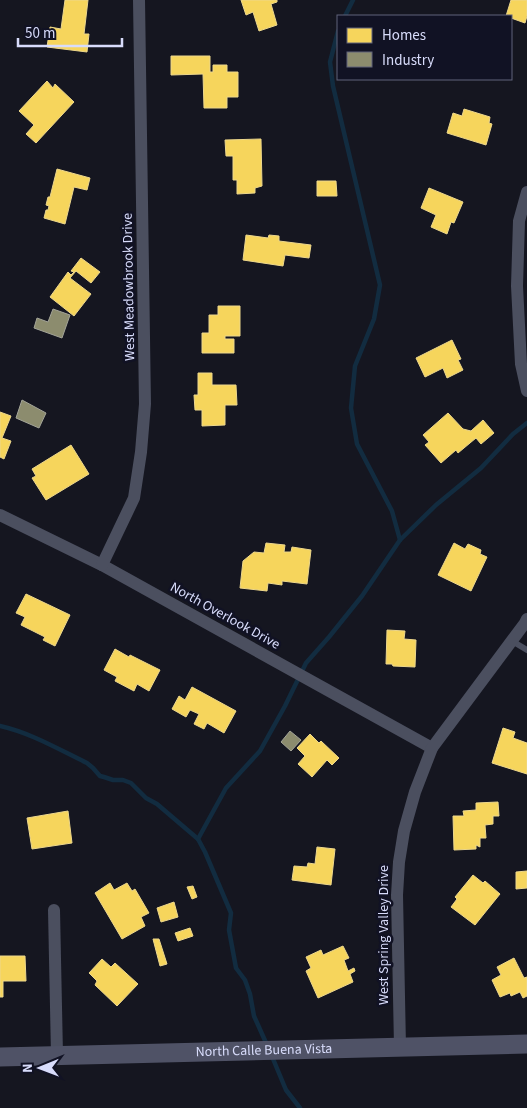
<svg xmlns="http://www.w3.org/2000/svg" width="527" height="1108" font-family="'Source Sans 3',sans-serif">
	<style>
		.homes { fill: #f6d55c; stroke: #edd78c }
		.industry { fill: #8c8c6e; stroke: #a3a498 }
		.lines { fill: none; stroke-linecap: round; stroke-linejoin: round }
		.stream { stroke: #122c40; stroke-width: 4.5 }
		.lane { stroke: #4b4f5f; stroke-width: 6 }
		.street { stroke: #4b4f5f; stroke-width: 12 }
		.secondary { stroke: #4f5266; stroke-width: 19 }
		.labels { text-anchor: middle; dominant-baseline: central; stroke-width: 5; stroke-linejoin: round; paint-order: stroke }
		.street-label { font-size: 14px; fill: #d8dcfb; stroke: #111224 }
	</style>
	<rect width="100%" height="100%" fill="#151620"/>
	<g class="homes">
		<polygon points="65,0 88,0 84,34 89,34 87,52 47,47 50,27 61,29"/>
		<polygon points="241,0 277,0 277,2 271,4 277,25 259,31 253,12 246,15"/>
		<polygon points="511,0 527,0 527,16 525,23 511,18 511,16 506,16"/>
		<polygon points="171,56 210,56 210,72 213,72 213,65 227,65 227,72 238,72 238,97 227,97 227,108 204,108 203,74 171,75"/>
		<polygon points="47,81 53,88 55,84 74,102 36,143 26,134 34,125 19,111"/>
		<polygon points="464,109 490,117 489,123 492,124 486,145 447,133 453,113 462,116"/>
		<polygon points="261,139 262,186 255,188 255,193 237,194 237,180 233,180 233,156 226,156 225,140"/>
		<polygon points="57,169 90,178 87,190 74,187 65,224 44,218 46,210 48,210 49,206 46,205 48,197 50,197"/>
		<polygon points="317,181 336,181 337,196 317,196"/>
		<polygon points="429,188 463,202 454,223 451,222 447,234 431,227 436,215 421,208"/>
		<polygon points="246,235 268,238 269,235 279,236 279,241 311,245 309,258 285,255 283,266 243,260"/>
		<polygon points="81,258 100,272 91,283 76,271 70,278 91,294 74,316 50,297 68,272 71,275 74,272 71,271"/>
		<polygon points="218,306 240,306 240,336 225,336 225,339 234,339 234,353 202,353 202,333 209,333 209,315 218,315"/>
		<polygon points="452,340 461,359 458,360 463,370 447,378 443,368 425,377 416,358"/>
		<polygon points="198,373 212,373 212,385 236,385 237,405 225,405 225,425 202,426 202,410 195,410 194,395 198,395"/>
		<polygon points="0,412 11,416 2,438 11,441 4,459 0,457"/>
		<polygon points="448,413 463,429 471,431 483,420 494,433 481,444 476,438 458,453 456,450 441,463 425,445 429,442 423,435"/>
		<polygon points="71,445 89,474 46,500 32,478 36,476 32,469"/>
		<polygon points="266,543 285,545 284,552 291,552 292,547 311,550 307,584 282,581 282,585 268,583 267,591 240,588 243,561 254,552 264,553"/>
		<polygon points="454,543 465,549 468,544 481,550 480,554 487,557 471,591 438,575"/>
		<polygon points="26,594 70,615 55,646 43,640 45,637 21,625 25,617 16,613"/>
		<polygon points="387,630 405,631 404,639 416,640 415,667 393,666 392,664 386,664"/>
		<polygon points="115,649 129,657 130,655 160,670 149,691 137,684 134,691 115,681 117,677 104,670"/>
		<polygon points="192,687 236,711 224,733 207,723 204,729 194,724 199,714 190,710 186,717 172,709 179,696 185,700"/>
		<polygon points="503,728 515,732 513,738 527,743 527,774 492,763"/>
		<polygon points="310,734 319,743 321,741 339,758 332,765 327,760 312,777 298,764 305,756 297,748"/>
		<polygon points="498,802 499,816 493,816 493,824 485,825 486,838 480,838 480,847 476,845 476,849 454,850 453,816 464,816 463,811 476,810 476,803"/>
		<polygon points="68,811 72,843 32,849 27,818"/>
		<polygon points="317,847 335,849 331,885 292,880 294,866 307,867 308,863 315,864"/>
		<polygon points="527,871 527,888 516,889 516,872"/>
		<polygon points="473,875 483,883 485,881 500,894 475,925 451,907 457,899 455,897"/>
		<polygon points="110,883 114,890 127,883 132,891 135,889 149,913 141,917 145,926 122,939 95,893"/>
		<polygon points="193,886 197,897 192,899 187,887"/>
		<polygon points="174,902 178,917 161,922 157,908"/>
		<polygon points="190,928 193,936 178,941 175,933"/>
		<polygon points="153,939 159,939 167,964 160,966"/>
		<polygon points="343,946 349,958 344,960 348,971 354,968 355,971 350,974 353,982 318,998 306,971 311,968 306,957 321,950 323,955"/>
		<polygon points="0,956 25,956 26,981 3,981 3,997 0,997"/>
		<polygon points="514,958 524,978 527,977 527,996 523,998 520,992 511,996 510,993 500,997 492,980 501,975 497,967"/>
		<polygon points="102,959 111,967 115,963 138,984 117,1006 95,985 97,981 89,973"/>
	</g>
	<g class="industry">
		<polygon points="53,309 70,315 62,338 34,328 37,318 48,322"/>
		<polygon points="22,400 46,413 39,428 16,418"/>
		<polygon points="290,731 301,740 291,751 281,742"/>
	</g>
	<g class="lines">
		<g class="stream">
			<polyline points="345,16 353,0"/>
			<polyline points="338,31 330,62 333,86 380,285 374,319 355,366 351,408 357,444 392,511 400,540"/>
			<path d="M0 726C31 733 58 749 87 763L93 768 100 776 104 777 113 780H123L131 783 146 798 157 804 198 839 205 852 231 913 229 930 236 968 245 980 250 994 254 1016 267 1045"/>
			<polyline points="198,839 226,788 260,751 285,706 306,663 329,637 362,596 400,540 436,505 481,468 513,434 527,423"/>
			<polyline points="271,1054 286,1090 300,1108"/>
		</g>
		<polyline class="lane" points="512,641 527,650"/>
		<g class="street">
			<polyline points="527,192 519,221 517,286 521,364 527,391"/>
			<polyline points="0,515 102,565 432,748"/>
			<polyline points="102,565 134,498 141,452 145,404 139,0"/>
			<polyline points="54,910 57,1055"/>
			<polyline points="400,1047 397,895 399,862 404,831 415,792 432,748 525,623 527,619"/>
		</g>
		<path class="secondary" id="s1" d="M0 1057 527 1044"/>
	</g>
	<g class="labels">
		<g class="street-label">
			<text transform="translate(129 287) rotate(-91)">West Meadowbrook Drive</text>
			<text transform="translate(225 616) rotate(29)">North Overlook Drive</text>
			<text transform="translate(384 935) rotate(-90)">West Spring Valley Drive</text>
			<text stroke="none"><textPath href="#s1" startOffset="264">North Calle Buena Vista</textPath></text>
		</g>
	</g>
	<rect x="337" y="15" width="175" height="65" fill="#111224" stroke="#61637a"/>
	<rect x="347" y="28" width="25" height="15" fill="#f6d55c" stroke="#61637a"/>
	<text x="382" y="40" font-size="15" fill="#d8dcfb">Homes</text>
	<rect x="347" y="52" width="25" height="15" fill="#8c8c6e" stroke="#61637a"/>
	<text x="382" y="65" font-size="15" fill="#d8dcfb">Industry</text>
	<g transform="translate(40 1068) rotate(269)" stroke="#111224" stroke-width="4" paint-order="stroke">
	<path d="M0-4L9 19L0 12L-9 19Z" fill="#d8dcfb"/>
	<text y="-8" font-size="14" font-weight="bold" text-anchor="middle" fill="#d8dcfb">N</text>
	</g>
	<path d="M18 38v8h104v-8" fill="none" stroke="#d8dcfb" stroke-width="2.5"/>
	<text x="25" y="38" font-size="15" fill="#d8dcfb" stroke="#111224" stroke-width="4" paint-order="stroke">50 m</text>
</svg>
